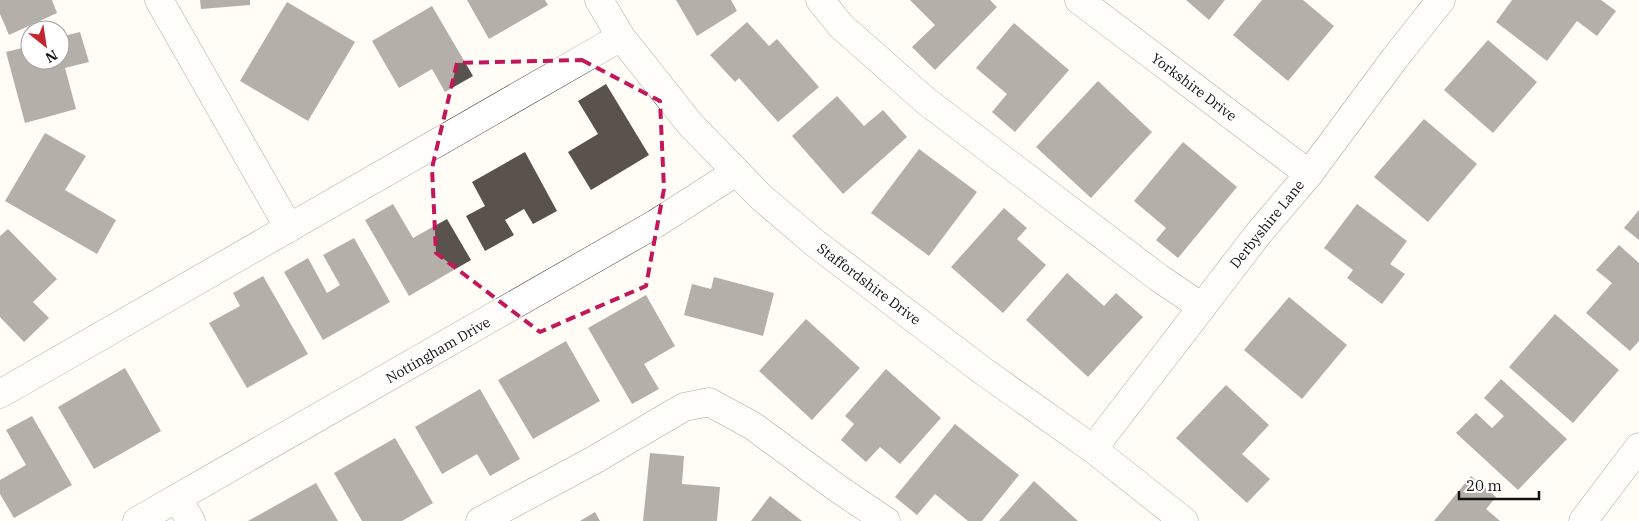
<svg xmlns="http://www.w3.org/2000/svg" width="1639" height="521" font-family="'IBM Plex Serif',serif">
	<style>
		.building { fill: #5a524d }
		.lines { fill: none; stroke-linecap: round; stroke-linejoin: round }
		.minor-casing { stroke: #444; stroke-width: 29 }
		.minor { stroke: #fff; stroke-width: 28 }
		.marked { fill: none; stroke: #c2185b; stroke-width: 4; stroke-dasharray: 10 6; stroke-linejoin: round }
		.labels { text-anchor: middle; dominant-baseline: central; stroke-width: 5; stroke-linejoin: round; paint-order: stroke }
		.street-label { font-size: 14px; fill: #111; stroke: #fff }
	</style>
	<rect width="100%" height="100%" fill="#fffdf5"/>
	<g class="building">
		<polygon points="0,0 52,0 57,13 9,35 0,14"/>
		<polygon points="200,0 250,0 250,5 201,9"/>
		<polygon points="467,0 545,0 548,5 489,39"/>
		<polygon points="676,0 731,0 737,11 697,36"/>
		<polygon points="910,0 990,0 997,7 935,70 912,47 935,25"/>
		<polygon points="1186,0 1225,0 1209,20"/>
		<polygon points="1262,0 1303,0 1334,26 1288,81 1233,35"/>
		<polygon points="1512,0 1601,0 1616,11 1597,36 1577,21 1547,61 1496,22"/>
		<polygon points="287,2 355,42 308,121 240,81"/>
		<polygon points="432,6 473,76 445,92 432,69 399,88 372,41"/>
		<polygon points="747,22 769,46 777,39 819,87 778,122 739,78 735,82 710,55"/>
		<polygon points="1014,23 1069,70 1015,132 992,112 1007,94 976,68"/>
		<polygon points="80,32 89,62 65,68 76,109 25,123 6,52 30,46 30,60 60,60 60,37"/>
		<polygon points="1488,40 1537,82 1493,133 1444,90"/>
		<polygon points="1098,81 1152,132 1091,198 1036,147"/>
		<polygon points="606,84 649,155 591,190 568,152 598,134 578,101"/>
		<polygon points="837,96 864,126 883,110 907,137 843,194 792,136"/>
		<polygon points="1424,119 1477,164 1428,222 1374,177"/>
		<polygon points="45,133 86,156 65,190 116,220 97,254 5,201"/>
		<polygon points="1183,142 1237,187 1178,258 1156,240 1166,228 1134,201"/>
		<polygon points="919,149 977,192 929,256 871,213"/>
		<polygon points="525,152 557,211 533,224 524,209 505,220 514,235 485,251 466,216 485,206 472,182"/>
		<polygon points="393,204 413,238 447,219 471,260 409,296 365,220"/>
		<polygon points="1357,204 1407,241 1390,264 1405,274 1382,304 1347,278 1353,270 1324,248"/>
		<polygon points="1004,208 1027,228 1017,239 1046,265 1003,313 951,267"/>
		<polygon points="1639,210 1639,240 1624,228"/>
		<polygon points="8,229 57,279 33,302 49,318 24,342 0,317 0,236"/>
		<polygon points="354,238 390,302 323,340 284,272 308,258 327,293 340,285 323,255"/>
		<polygon points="1619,245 1639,263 1639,341 1630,351 1586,313 1612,283 1596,270"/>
		<polygon points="1067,273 1104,306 1116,293 1143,317 1088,377 1026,320"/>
		<polygon points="263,276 308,354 247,388 209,323 240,306 233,293"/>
		<polygon points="714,277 774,293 763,336 684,315 692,284 711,289"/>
		<polygon points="646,295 675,346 644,364 659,389 632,404 588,328"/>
		<polygon points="1289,297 1347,345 1302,399 1244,350"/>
		<polygon points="1555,314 1619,370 1573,423 1509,367"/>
		<polygon points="806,319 860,368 812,420 759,371"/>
		<polygon points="566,341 600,401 533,439 498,380"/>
		<polygon points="125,368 161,431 94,469 58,407"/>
		<polygon points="886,369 941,418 900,464 880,447 866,462 841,440 854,424 845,416"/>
		<polygon points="1501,379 1567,439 1518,490 1456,433 1476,413 1492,428 1504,416 1484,398"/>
		<polygon points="1226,385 1269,425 1242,454 1270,479 1247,503 1176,438"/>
		<polygon points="480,389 520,459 490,476 477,454 442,474 415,427"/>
		<polygon points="32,416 72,485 14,518 0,494 0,480 26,465 6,430"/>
		<polygon points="955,424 1019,475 982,521 968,521 935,494 917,515 895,497"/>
		<polygon points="395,438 433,503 402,521 362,521 334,473"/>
		<polygon points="650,453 684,456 682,484 720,487 717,521 643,521"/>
		<polygon points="1471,476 1496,497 1486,509 1500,521 1434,521"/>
		<polygon points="1034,481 1078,521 999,521"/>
		<polygon points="316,483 338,521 248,521"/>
		<polygon points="770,496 802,521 751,521"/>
		<polygon points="595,512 600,521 580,521"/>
	</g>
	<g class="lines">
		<defs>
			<g id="minor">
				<polyline points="159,0 289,228"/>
				<polyline points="599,0 621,37 690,124 762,198 815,243 983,371 1093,449 1184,521"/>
				<polyline points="820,0 841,26 926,101 1159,278 1202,307"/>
				<polyline points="1079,0 1309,174"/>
				<polyline points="0,394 621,37"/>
				<polyline points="1093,449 1258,234 1309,174 1395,58 1441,0"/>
				<polyline points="177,498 191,521"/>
				<polyline points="137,521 655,224 736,172"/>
				<polyline points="480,521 594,460 684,407 709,402 753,426 837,488 886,521"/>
				<polyline points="1583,521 1639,447"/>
			</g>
		</defs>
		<use href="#minor" class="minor-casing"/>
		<use href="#minor" class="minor"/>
	</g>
	<path d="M0 0H1639V521H0ZM582 60 660 101 664 189 646 286 540 332 436 253 432 168 457 63Z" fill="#fffdf5" fill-opacity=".55" fill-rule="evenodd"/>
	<path class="marked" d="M582 60 660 101 664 189 646 286 540 332 436 253 432 168 457 63Z"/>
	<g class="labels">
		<g class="street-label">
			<text transform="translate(1194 87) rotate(37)">Yorkshire Drive</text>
			<text transform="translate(1267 224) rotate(-51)">Derbyshire Lane</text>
			<text transform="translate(869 284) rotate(37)">Staffordshire Drive</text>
			<text transform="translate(438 350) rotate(-30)">Nottingham Drive</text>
		</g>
	</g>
	<g transform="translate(45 45) rotate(150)"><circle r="24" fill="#ffffff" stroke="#a0a0a0"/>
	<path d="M0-4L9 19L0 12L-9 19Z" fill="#c4262e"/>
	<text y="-8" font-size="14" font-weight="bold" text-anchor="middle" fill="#111111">N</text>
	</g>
	<path d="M1459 491v8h80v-8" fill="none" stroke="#111111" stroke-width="2.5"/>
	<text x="1466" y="491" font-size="15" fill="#111111" stroke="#ffffff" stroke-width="4" paint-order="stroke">20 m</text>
</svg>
